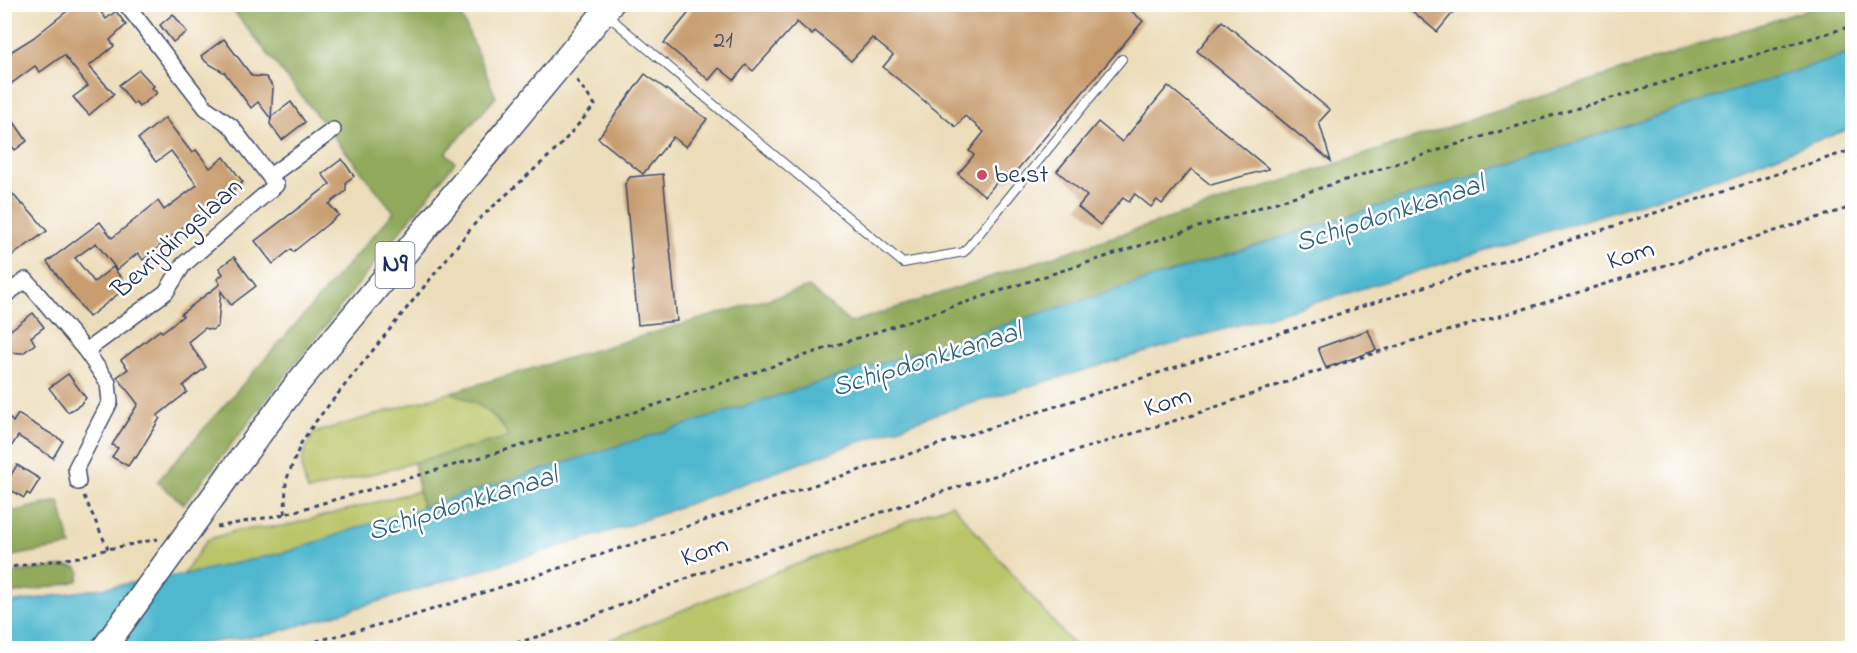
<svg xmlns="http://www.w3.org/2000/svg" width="1857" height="653" font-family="'Indie Flower',sans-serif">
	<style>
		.green { fill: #b9c567; stroke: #6a7a62; stroke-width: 1.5 }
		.forest { fill: #92aa5c; stroke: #566c5d; stroke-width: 1.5 }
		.water { fill: #50b8ce; stroke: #367496; stroke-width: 1.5 }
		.building { fill: #c89d6f }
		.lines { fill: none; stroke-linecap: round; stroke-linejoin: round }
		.service-casing { stroke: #3a496c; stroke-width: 10 }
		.minor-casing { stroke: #3a496c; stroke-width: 18 }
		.primary-casing { stroke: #3a496c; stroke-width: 27 }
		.path { stroke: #3a496c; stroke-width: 3; stroke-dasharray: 4.5 4.5; stroke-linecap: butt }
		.service { stroke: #fff; stroke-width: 8 }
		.minor { stroke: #fff; stroke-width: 15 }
		.primary { stroke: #fff; stroke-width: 24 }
		.primary-bridge-casing { stroke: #3a496c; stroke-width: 27; stroke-linecap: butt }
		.primary-bridge { stroke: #fff; stroke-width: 24 }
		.poi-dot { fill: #d1495b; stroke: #fff; stroke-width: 2 }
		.labels { text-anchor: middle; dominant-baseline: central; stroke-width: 5; stroke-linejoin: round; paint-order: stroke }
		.number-label { font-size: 24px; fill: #464a62 }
		.shield { fill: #fff; stroke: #5f6d8e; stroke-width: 1.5 }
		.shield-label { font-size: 26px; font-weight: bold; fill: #1b2f5e }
		.poi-label { font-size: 27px; fill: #1b2f5e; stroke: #fff; text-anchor: start }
		.street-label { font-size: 27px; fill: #1b2f5e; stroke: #fff }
		.water-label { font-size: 28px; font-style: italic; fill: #2e5f85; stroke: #fff }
	</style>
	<rect width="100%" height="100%" fill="#fff"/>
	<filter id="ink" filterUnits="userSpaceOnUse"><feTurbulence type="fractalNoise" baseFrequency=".0167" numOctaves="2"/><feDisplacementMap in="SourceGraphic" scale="12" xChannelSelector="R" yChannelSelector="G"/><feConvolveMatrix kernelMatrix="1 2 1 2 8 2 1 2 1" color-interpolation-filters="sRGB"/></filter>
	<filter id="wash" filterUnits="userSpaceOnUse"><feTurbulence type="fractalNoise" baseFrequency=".008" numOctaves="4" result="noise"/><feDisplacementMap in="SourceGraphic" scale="24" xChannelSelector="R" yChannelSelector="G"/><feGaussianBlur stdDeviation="1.35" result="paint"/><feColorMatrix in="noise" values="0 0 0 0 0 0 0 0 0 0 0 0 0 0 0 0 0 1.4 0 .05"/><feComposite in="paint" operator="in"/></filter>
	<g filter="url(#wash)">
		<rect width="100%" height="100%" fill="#ecddba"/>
		<g class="green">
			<path d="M452 392C477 404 496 411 509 437L308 491C298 463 300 459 314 433Z"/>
			<polygon points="419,491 422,508 287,552 183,575 207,540 238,530 285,526"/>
			<polygon points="952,504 1076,648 591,648 726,592"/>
		</g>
		<g class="forest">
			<polygon points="248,4 457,5 496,97 446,153 455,162 184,504 157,482 394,212 235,13"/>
			<path d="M1821 5H1852V53L1293 234 422 508 414 462 509 437C496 411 477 404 452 392L809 287 850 323Z"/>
			<polygon points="59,501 71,546 5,557 5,513"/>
			<polygon points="66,566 76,567 80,572 78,581 61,585 5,595 5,573"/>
		</g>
		<polygon class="water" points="1852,53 1852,128 1689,188 1331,298 942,412 627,526 271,634 169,648 5,648 5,604 192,573 287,552 363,526 1293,234"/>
		<g id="blocks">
			<g class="building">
				<polygon points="76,4 95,4 106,19 116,11 126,25 110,40 114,46 89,66 114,94 89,115 73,97 88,86 64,55 40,72 35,66 4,89 4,56 33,38"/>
				<polygon points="696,4 742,4 751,11 756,4 1123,4 1143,21 1007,182 1002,176 985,196 958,174 974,155 969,151 984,132 965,116 956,127 883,67 893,55 872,38 851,61 815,31 812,35 797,22 753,71 746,65 734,80 719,68 709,80 664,43"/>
				<polygon points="1404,4 1460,4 1437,32"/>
				<polygon points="173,14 187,32 173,42 160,25"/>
				<polygon points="1222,21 1330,110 1319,122 1331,161 1197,51"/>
				<polygon points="224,39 252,76 266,77 273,87 271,119 258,102 251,108 225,73 206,62 201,56"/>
				<polygon points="139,70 154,86 152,88 157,93 139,107 136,102 133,104 119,85"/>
				<polygon points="645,74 707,119 686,147 673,137 643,174 598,138"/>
				<polygon points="1168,86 1269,169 1211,185 1191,169 1162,204 1157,200 1151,207 1135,194 1129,202 1123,198 1100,225 1078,207 1087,196 1057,171 1098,122 1122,142"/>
				<polygon points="291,102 305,122 282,140 270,124 271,117"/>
				<polygon points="165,118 192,153 196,150 210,168 224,157 243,182 223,197 222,195 143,260 138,253 117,270 96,243 75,258 94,282 113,267 122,279 116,284 122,291 89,317 47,262 100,222 112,238 158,201 164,210 197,185 171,151 156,162 138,139"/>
				<polygon points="12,119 27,141 15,150 4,136 4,125"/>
				<polygon points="342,159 354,176 346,182 346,191 329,204 339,215 293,252 291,249 273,264 255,241 330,184 322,174"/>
				<polygon points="663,174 677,321 638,325 625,184 630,177"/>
				<polygon points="12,193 22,205 23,204 31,213 32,213 47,231 4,261 4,199"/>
				<polygon points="234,257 256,286 231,305 221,291 218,326 212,330 205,328 188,342 206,367 183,386 187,392 157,416 160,418 136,458 134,457 128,466 112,457 118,448 112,445 138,404 117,377 128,369 121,360 160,330 162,332 183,316 181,314 220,284 217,279 223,274 219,268"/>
				<polygon points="33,313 44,327 31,337 35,344 23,353 4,352 4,335"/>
				<polygon points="1368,330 1376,350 1326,368 1318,348"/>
				<polygon points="68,374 86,398 80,405 68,412 49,388"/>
				<polygon points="4,412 13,422 18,414 63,441 53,458 18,436 4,458"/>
				<polygon points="17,465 40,479 30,495 27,493 24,498 4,486"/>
			</g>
		</g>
	</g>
	<g filter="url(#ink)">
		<use href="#blocks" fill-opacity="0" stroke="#3a496c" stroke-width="1.5"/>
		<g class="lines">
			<defs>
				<polyline id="service" points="607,15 903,263 964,252 1122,59"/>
				<g id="minor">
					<polyline points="270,176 333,130"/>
					<polyline points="4,296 26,280 86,351 108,383 110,402 76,468 78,482"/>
					<polyline points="86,351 166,292 183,265 276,185 231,126 206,108 126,4"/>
				</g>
				<polyline id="primary" points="231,472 297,384 611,4"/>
			</defs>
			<use href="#service" class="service-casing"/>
			<use href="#minor" class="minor-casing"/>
			<use href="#primary" class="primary-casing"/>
			<g class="path">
				<polyline points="84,496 108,549"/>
				<polyline points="285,514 286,481 301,443 316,421 477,221 558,148 595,105 575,78"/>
				<polyline points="217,527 285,514 613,419 1033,280 1461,143 1852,26"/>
				<polyline points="4,568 79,557 108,549 158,539"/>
				<polyline points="290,648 412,616 1345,312 1852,150"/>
				<polyline points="499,648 560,630 695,575 948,490 1190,416 1315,372 1419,339 1531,307 1852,207"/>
			</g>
			<use href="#service" class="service"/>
			<use href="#minor" class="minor"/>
			<use href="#primary" class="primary"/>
			<defs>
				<polyline id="primary-bridge" points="104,648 231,472"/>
			</defs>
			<use href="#primary-bridge" class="primary-bridge-casing"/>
			<use href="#primary-bridge" class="primary-bridge"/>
		</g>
	</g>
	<circle class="poi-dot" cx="982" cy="175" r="6"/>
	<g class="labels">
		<g class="number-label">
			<text x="723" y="41">21</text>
		</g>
		<rect class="shield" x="375.5" y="242" width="39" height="46" rx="4.5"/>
		<g class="shield-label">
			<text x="395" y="265">N9</text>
		</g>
		<g class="poi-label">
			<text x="994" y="175">be.st</text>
		</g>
		<g class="street-label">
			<text transform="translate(178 239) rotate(-42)">Bevrijdingslaan</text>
			<text transform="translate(1631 256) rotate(-17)">Kom</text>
			<text transform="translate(1168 403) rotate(-18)">Kom</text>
			<text transform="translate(705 552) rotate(-19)">Kom</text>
		</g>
		<g class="water-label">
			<text transform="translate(1390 215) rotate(-18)">Schipdonkkanaal</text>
			<text transform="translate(927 361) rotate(-17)">Schipdonkkanaal</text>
			<text transform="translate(463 505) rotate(-17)">Schipdonkkanaal</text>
		</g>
	</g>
	<rect width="1857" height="653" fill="none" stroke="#fff" stroke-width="24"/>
</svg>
